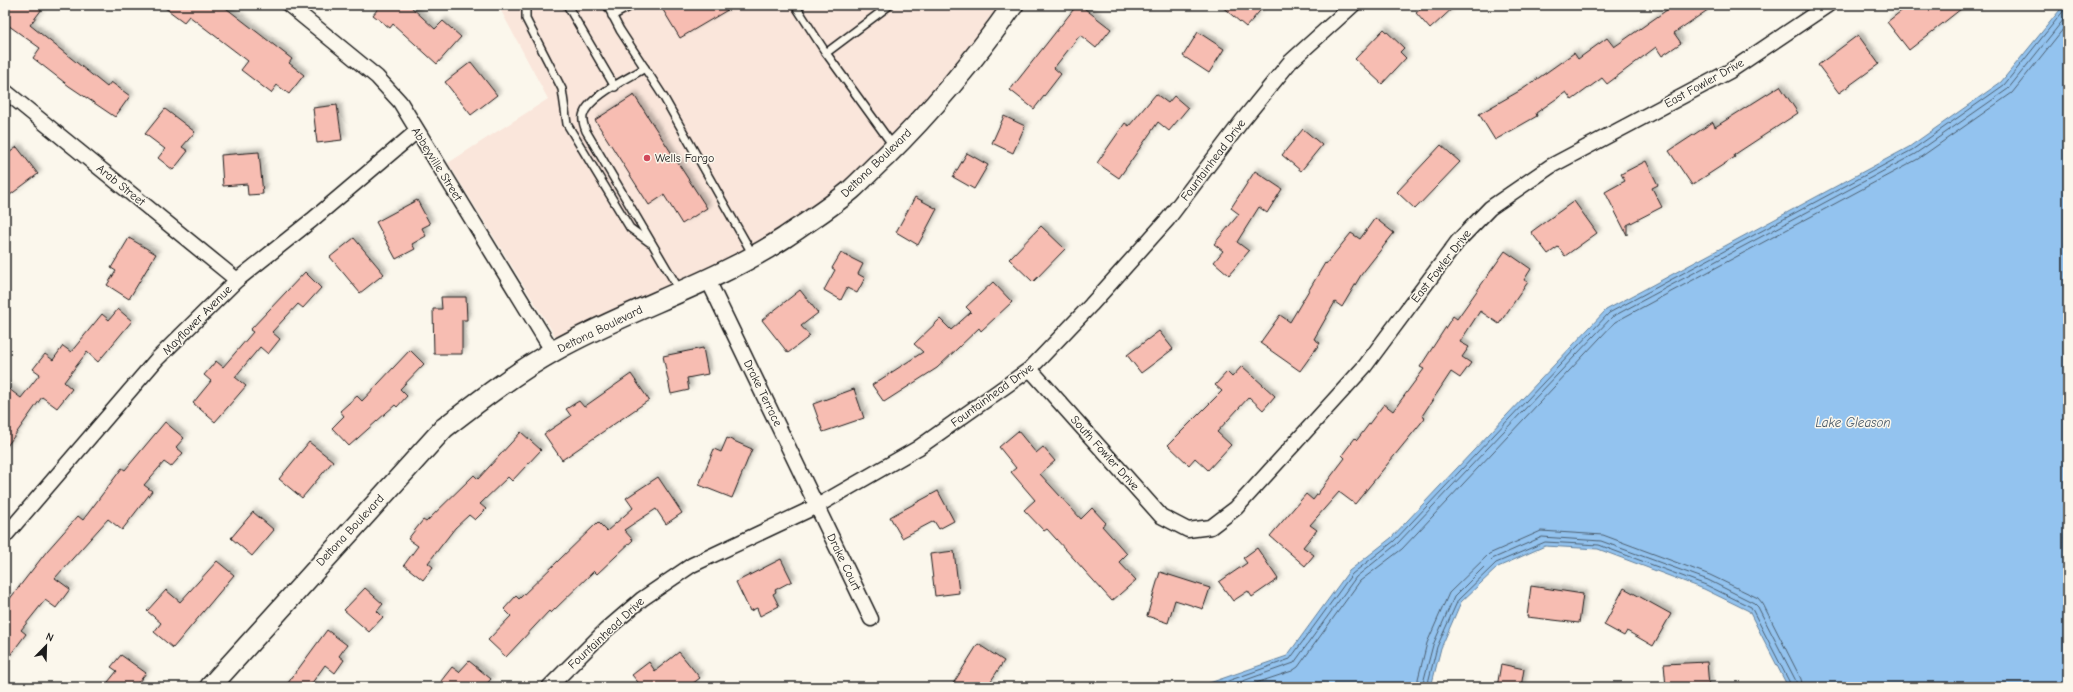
<svg xmlns="http://www.w3.org/2000/svg" width="2073" height="692" font-family="'Comic Neue',sans-serif">
	<style>
		.built { fill: #fae6db }
		.water { fill: #93c3ef; stroke: #63809b }
		.lines { fill: none; stroke-linecap: round; stroke-linejoin: round }
		.shore { stroke: #4c5f70; stroke-width: 1 }
		.building { fill: #f7bdb2; stroke: #1c1c1c; filter: url(#shadow) }
		.lane-casing { stroke: #1c1c1c; stroke-width: 10 }
		.street-casing { stroke: #1c1c1c; stroke-width: 17 }
		.secondary-casing { stroke: #1c1c1c; stroke-width: 23 }
		.lane { stroke: #fbf7ec; stroke-width: 7 }
		.street { stroke: #fbf7ec; stroke-width: 14 }
		.secondary { stroke: #fbf7ec; stroke-width: 20 }
		.poi-dot { fill: #d1495b; stroke: #fbf7ec; stroke-width: 1.5 }
		.labels { text-anchor: middle; dominant-baseline: central; stroke-width: 3; stroke-linejoin: round; paint-order: stroke }
		.street-label { font-size: 12px; fill: #1c1c1c; stroke: #fbf7ec }
		.poi-label { font-size: 12px; fill: #1c1c1c; stroke: #fbf7ec; text-anchor: start }
		.water-label { font-size: 13px; font-style: italic; fill: #465666; stroke: #fbf7ec }
	</style>
	<defs>
		<filter id="shadow"><feDropShadow dx="3.5" dy="-3.5" stdDeviation="2" flood-color="#0004"/></filter>
	</defs>
	<rect width="100%" height="100%" fill="#fbf7ec"/>
	<filter id="ink" filterUnits="userSpaceOnUse"><feTurbulence type="fractalNoise" baseFrequency=".025" numOctaves="2"/><feDisplacementMap in="SourceGraphic" scale="8" xChannelSelector="R" yChannelSelector="G"/><feConvolveMatrix kernelMatrix="1 2 1 2 8 2 1 2 1" color-interpolation-filters="sRGB"/></filter>
	<g filter="url(#ink)">
		<polygon class="built" points="502,5 1003,5 933,94 846,182 786,226 712,267 626,304 557,339 448,163 548,99 499,7"/>
		<polygon class="water" points="2064,5 2068,5 2068,687 1788,687 1749,611 1704,589 1598,549 1545,546 1498,567 1461,602 1441,648 1431,687 1198,687 1287,656 1349,571 1391,538 1606,310 1909,147 2001,82"/>
		<g class="lines">
			<g class="shore">
				<polyline points="1211,687 1290,659 1352,574 1394,541 1609,313 1912,150 2004,85 2065,9 2066,5"/>
				<polyline points="1226,687 1294,663 1356,577 1397,544 1612,317 1915,154 2008,89 2068,14"/>
				<polyline points="1244,687 1292,671 1298,667 1360,581 1402,549 1615,322 1918,159 2012,93 2068,23"/>
				<polyline points="1416,687 1427,643 1449,593 1489,554 1541,531 1603,535 1710,575 1758,598 1763,604 1801,679 1803,687"/>
				<polyline points="1422,687 1433,645 1454,597 1492,559 1542,537 1601,541 1708,580 1754,603 1758,607 1796,681 1797,687"/>
				<polyline points="1427,687 1437,647 1458,600 1496,563 1545,542 1599,545 1706,585 1751,607 1792,687"/>
			</g>
		</g>
		<g class="building">
			<polygon points="5,5 45,5 30,25 107,87 111,82 130,96 115,117 69,86 33,58 40,48 5,23"/>
			<polygon points="161,5 222,5 292,59 289,63 304,75 289,94 277,85 271,93 241,70 248,61 189,16 184,22"/>
			<polygon points="381,5 409,5 435,29 443,21 461,37 437,64 393,24 390,28 373,15"/>
			<polygon points="660,5 736,5 680,38"/>
			<polygon points="1077,5 1080,5 1111,29 1096,48 1080,35 1054,68 1061,74 1034,109 1010,90"/>
			<polygon points="1220,5 1265,5 1246,27"/>
			<polygon points="1425,5 1456,5 1430,29 1416,13"/>
			<polygon points="1674,5 1715,5 1674,33 1681,43 1662,56 1656,47 1607,84 1602,78 1572,100 1566,92 1536,113 1537,116 1495,140 1479,114 1523,89 1574,53 1578,59 1607,38 1614,47"/>
			<polygon points="1909,5 1966,5 1909,50 1887,22"/>
			<polygon points="1384,29 1404,48 1400,52 1406,58 1382,84 1355,59"/>
			<polygon points="1198,32 1224,49 1209,73 1183,56"/>
			<polygon points="1858,35 1879,64 1839,93 1818,65"/>
			<polygon points="471,62 497,95 471,115 445,82"/>
			<polygon points="1780,86 1798,113 1734,155 1735,157 1692,185 1669,151 1713,122 1715,127"/>
			<polygon points="1156,94 1168,103 1174,96 1188,108 1169,131 1158,122 1119,178 1097,163 1125,123 1129,126"/>
			<polygon points="634,95 707,208 682,224 664,195 649,205 595,120"/>
			<polygon points="337,105 342,140 317,143 313,108"/>
			<polygon points="165,109 195,132 182,147 188,151 173,170 158,158 165,149 145,134"/>
			<polygon points="1004,116 1025,126 1013,153 992,143"/>
			<polygon points="1303,129 1322,145 1301,171 1282,155"/>
			<polygon points="1441,145 1460,162 1415,209 1397,192"/>
			<polygon points="17,147 38,174 10,195 5,188 5,156"/>
			<polygon points="259,152 263,194 248,195 247,184 223,186 221,155"/>
			<polygon points="967,153 988,165 974,189 953,177"/>
			<polygon points="1646,161 1658,185 1652,188 1662,207 1627,225 1627,235 1605,192 1625,181 1621,174"/>
			<polygon points="1255,171 1282,189 1267,213 1259,207 1237,242 1249,251 1229,275 1214,262 1223,251 1214,244 1239,214 1231,208"/>
			<polygon points="915,197 937,209 918,245 896,232"/>
			<polygon points="417,200 430,224 422,228 426,236 412,244 415,249 396,259 376,222"/>
			<polygon points="1574,201 1597,233 1565,256 1558,247 1548,254 1531,232"/>
			<polygon points="1375,218 1394,233 1361,275 1342,307 1335,302 1314,339 1320,343 1300,371 1260,343 1280,315 1290,322 1325,263 1326,264 1351,233 1360,239"/>
			<polygon points="1041,226 1065,249 1033,282 1009,259"/>
			<polygon points="129,238 156,254 129,299 107,285 116,271 111,268"/>
			<polygon points="354,238 384,274 360,293 330,257"/>
			<polygon points="1505,251 1531,269 1524,280 1528,282 1499,324 1480,311 1460,342 1469,347 1462,357 1471,363 1460,378 1451,372 1422,416 1425,418 1355,504 1339,492 1310,525 1317,530 1303,547 1314,555 1305,566 1270,536 1306,494 1313,500 1345,458 1342,455 1355,438 1357,440 1384,404 1393,411 1424,369 1420,367 1453,316 1457,319"/>
			<polygon points="841,253 863,264 858,274 865,278 857,293 847,288 841,300 824,290 835,270 832,268"/>
			<polygon points="305,272 321,288 303,308 298,304 272,332 280,339 268,354 260,347 235,377 246,386 215,422 193,403 211,381 204,375 216,361 223,367 253,332 250,330"/>
			<polygon points="993,282 1012,302 981,331 979,328 937,368 884,402 872,385 923,352 914,344 940,319 951,330 971,312 966,307"/>
			<polygon points="800,290 818,313 801,326 810,336 788,353 762,320"/>
			<polygon points="441,297 466,297 467,320 462,320 462,354 434,354 433,309 442,309"/>
			<polygon points="118,309 132,321 98,362 87,352 64,382 72,389 57,408 42,397 5,449 5,386 21,398 40,374 33,369 45,354 53,360 63,346 71,352 102,314 109,320"/>
			<polygon points="1159,331 1173,349 1141,373 1127,355"/>
			<polygon points="703,348 708,374 687,378 689,390 671,394 663,356"/>
			<polygon points="410,350 424,364 400,389 407,396 397,407 395,405 349,446 332,428 344,416 340,411 357,396 362,401"/>
			<polygon points="1242,366 1275,396 1263,410 1249,397 1217,432 1231,445 1208,470 1195,458 1189,465 1168,445 1222,391 1215,385 1227,372 1232,377"/>
			<polygon points="631,374 649,400 562,460 544,434 571,416 566,409 579,401 584,407"/>
			<polygon points="854,389 864,418 823,432 813,404"/>
			<polygon points="165,422 184,438 176,447 183,453 171,467 164,462 144,485 152,491 122,530 108,519 55,578 70,589 56,608 45,600 21,630 26,634 5,662 5,605 47,551 78,516 83,520 122,468 125,470"/>
			<polygon points="1018,431 1036,453 1043,447 1055,461 1040,474 1081,519 1092,508 1106,523 1102,526 1127,554 1119,562 1136,580 1112,601 1047,529 1044,531 1024,510 1035,500 1011,472 1016,468 999,447"/>
			<polygon points="521,432 541,450 512,481 508,477 480,504 486,509 475,520 469,515 455,528 428,563 433,567 423,580 404,565 418,546 408,539 423,520 426,522 474,475 478,479"/>
			<polygon points="727,438 752,449 732,498 699,485 714,449 721,452"/>
			<polygon points="309,442 333,461 302,498 279,479"/>
			<polygon points="658,477 682,513 666,524 656,509 624,530 633,540 597,574 594,571 551,613 549,611 506,657 488,640 511,616 504,609 516,596 519,599 598,522 607,531 633,508 626,498"/>
			<polygon points="938,491 954,521 939,529 934,521 902,538 890,517"/>
			<polygon points="253,512 274,530 252,556 231,538"/>
			<polygon points="1257,548 1278,579 1252,597 1248,591 1233,601 1219,582 1247,563 1243,558"/>
			<polygon points="954,551 959,593 935,596 930,554"/>
			<polygon points="781,559 792,581 775,590 776,592 773,594 779,606 760,616 757,608 750,611 736,582"/>
			<polygon points="217,561 234,575 173,648 154,632 161,623 147,611 166,590 180,602"/>
			<polygon points="1160,572 1210,588 1203,609 1175,600 1168,623 1147,616"/>
			<polygon points="1531,586 1583,594 1579,623 1527,617"/>
			<polygon points="365,588 383,604 377,611 383,617 369,632 344,610"/>
			<polygon points="1624,588 1671,614 1653,646 1627,631 1624,636 1604,625"/>
			<polygon points="327,630 347,645 339,656 344,660 335,673 325,665 309,687 285,687"/>
			<polygon points="978,644 1004,661 987,687 951,687"/>
			<polygon points="679,652 700,678 688,687 642,687 632,675 649,662 655,671"/>
			<polygon points="121,655 146,673 135,687 104,687 117,671 111,667"/>
			<polygon points="469,661 491,679 484,687 447,687 441,681 452,667 459,672"/>
			<polygon points="1707,662 1709,687 1666,687 1664,664"/>
			<polygon points="1501,664 1524,669 1521,687 1497,687"/>
		</g>
		<g class="lines">
			<defs>
				<g id="lane">
					<polyline points="526,5 526,19 562,89 567,124 630,228 649,242"/>
					<polyline points="567,5 615,87"/>
					<polyline points="607,5 620,30 663,96 753,255"/>
					<polyline points="795,5 826,53 894,147"/>
					<polyline points="612,16 633,5"/>
					<polyline points="826,53 890,5"/>
					<path d="M645 68C629 78 587 97 583 116 582 121 584 126 586 131L680 291"/>
				</g>
				<g id="street">
					<polyline points="289,5 377,77 400,102 553,352"/>
					<polyline points="5,91 237,280"/>
					<polyline points="708,280 871,619"/>
					<polyline points="1030,369 1161,516 1188,530 1211,527 1236,508 1365,366 1458,241 1490,208 1551,166 1730,71 1828,5"/>
					<polyline points="5,536 157,359 237,280 312,220 417,131"/>
					<polyline points="549,687 606,630 642,599 692,565 817,506 918,448 1030,369 1091,305 1168,219 1242,121 1290,62 1353,5"/>
				</g>
				<path id="secondary" d="M210 687 444 428C479 401 515 373 554 351 628 309 712 285 784 238 806 223 831 207 851 190 863 179 874 167 885 157 933 110 975 59 1013 5"/>
			</defs>
			<use href="#lane" class="lane-casing"/>
			<use href="#street" class="street-casing"/>
			<use href="#secondary" class="secondary-casing"/>
			<use href="#lane" class="lane"/>
			<use href="#street" class="street"/>
			<use href="#secondary" class="secondary"/>
		</g>
	</g>
	<circle class="poi-dot" cx="647" cy="158" r="4"/>
	<g class="labels">
		<g class="street-label">
			<text transform="translate(1704 83) rotate(-29)">East Fowler Drive</text>
			<text transform="translate(1213 160) rotate(-53)">Fountainhead Drive</text>
			<text transform="translate(876 163) rotate(-44)">Deltona Boulevard</text>
			<text transform="translate(437 164) rotate(58)">Abbeyville Street</text>
			<text transform="translate(121 185) rotate(39)">Arab Street</text>
			<text transform="translate(1441 266) rotate(-52)">East Fowler Drive</text>
			<text transform="translate(197 320) rotate(-45)">Mayflower Avenue</text>
			<text transform="translate(600 329) rotate(-26)">Deltona Boulevard</text>
			<text transform="translate(763 393) rotate(64)">Drake Terrace</text>
			<text transform="translate(992 395) rotate(-36)">Fountainhead Drive</text>
			<text transform="translate(1105 453) rotate(48)">South Fowler Drive</text>
			<text transform="translate(350 530) rotate(-47)">Deltona Boulevard</text>
			<text transform="translate(844 562) rotate(64)">Drake Court</text>
			<text transform="translate(606 633) rotate(-43)">Fountainhead Drive</text>
		</g>
		<g class="poi-label">
			<text x="655" y="158">Wells Fargo</text>
		</g>
		<g class="water-label">
			<text x="1853" y="422">Lake Gleason</text>
		</g>
	</g>
	<rect width="2073" height="692" fill="none" stroke="#fbf7ec" stroke-width="20"/>
	<rect x="10" y="10" width="2053" height="672" fill="none" stroke="#1c1c1c" stroke-width="1.5" filter="url(#ink)"/>
	<g transform="translate(46 646) rotate(23)" stroke="#fbf7ec" stroke-width="3" paint-order="stroke">
	<path d="M0-3L7 15L0 10L-7 15Z" fill="#1c1c1c"/>
	<text y="-6" font-size="11" font-weight="bold" text-anchor="middle" fill="#1c1c1c">N</text>
	</g>
</svg>
